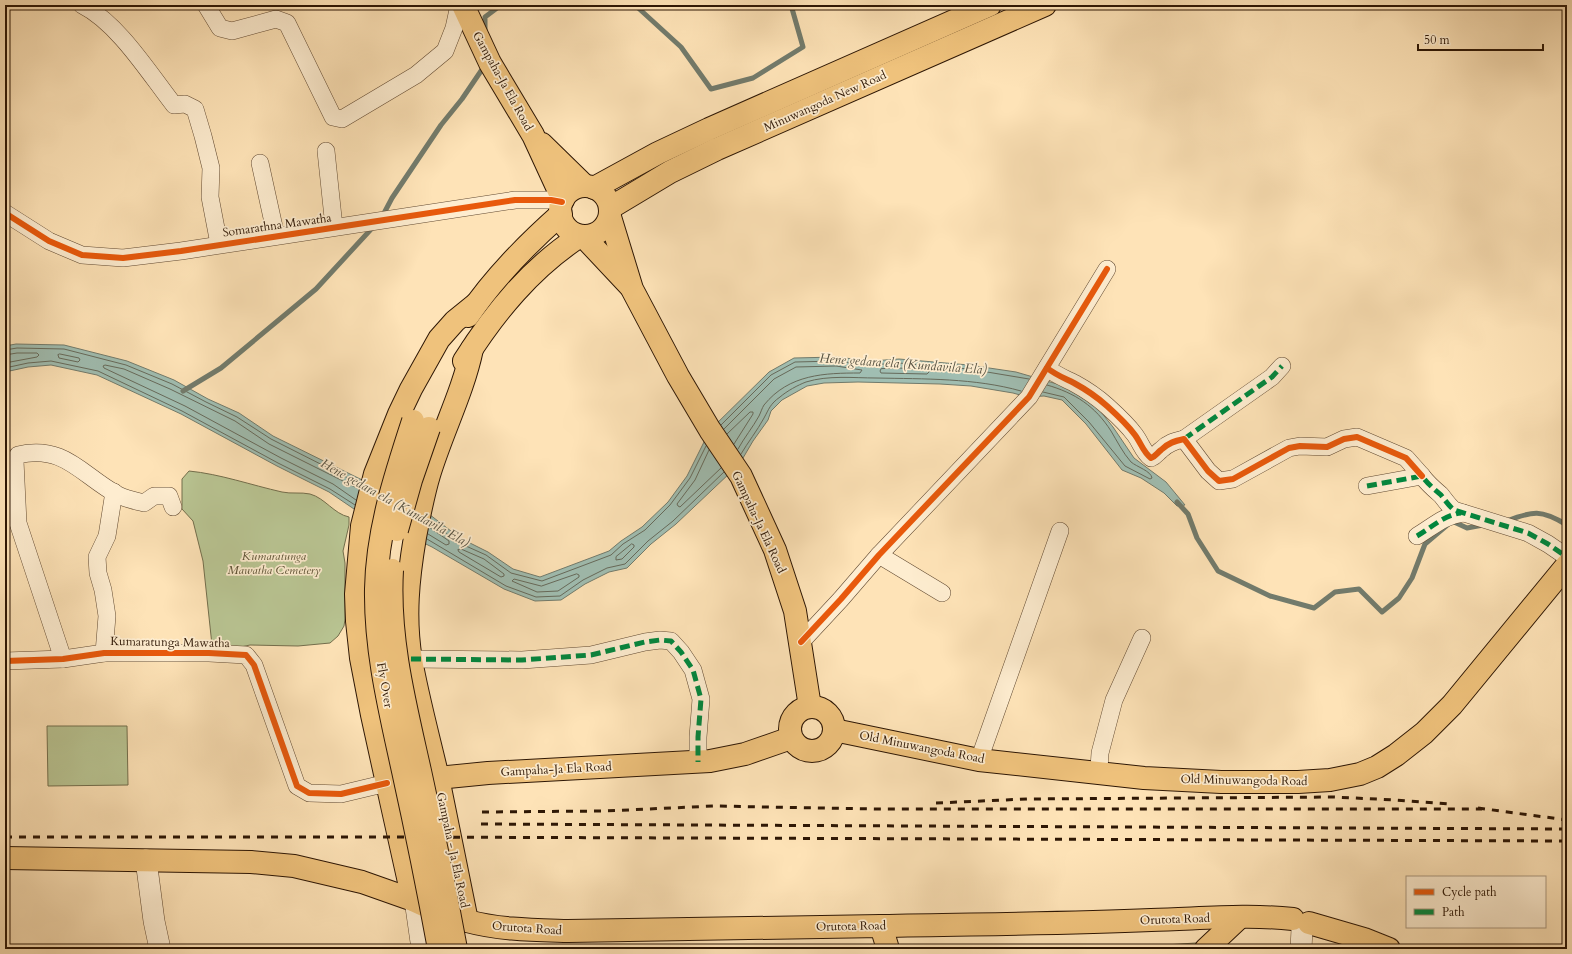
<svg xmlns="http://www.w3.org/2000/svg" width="1572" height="954" font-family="Cardo,serif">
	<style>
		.green { fill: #b9c593; stroke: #736e4c }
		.water { fill: #a0beb2; stroke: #727b6c }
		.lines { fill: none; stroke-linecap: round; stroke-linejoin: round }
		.shore { stroke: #666a5b; stroke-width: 1 }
		.stream { stroke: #727b6c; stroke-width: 5 }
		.minor-casing { stroke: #614931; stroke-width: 18 }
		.tertiary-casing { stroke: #614931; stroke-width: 22 }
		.primary-casing { stroke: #2d1604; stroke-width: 24 }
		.trunk-casing { stroke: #2d1604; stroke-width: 24 }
		.minor { stroke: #feedd0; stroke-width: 17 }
		.tertiary { stroke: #feedd0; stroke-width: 21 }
		.primary { stroke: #efc27c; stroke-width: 22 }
		.trunk { stroke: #efc27c; stroke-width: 22 }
		.rail { stroke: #2d1604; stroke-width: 3; stroke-dasharray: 7 7; stroke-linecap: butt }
		.primary-bridge-casing { stroke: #2d1604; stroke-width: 24; stroke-linecap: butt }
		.primary-bridge { stroke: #efc27c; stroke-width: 22 }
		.quiet { stroke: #00873e; stroke-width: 5; stroke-dasharray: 10 5; stroke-linecap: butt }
		.cycleway-casing { stroke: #feedd0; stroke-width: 8 }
		.cycleway { stroke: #e8590c; stroke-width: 6 }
		.labels { text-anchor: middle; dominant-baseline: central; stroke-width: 3.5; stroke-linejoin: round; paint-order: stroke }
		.street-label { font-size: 12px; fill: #2d1604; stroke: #feedd0 }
		.park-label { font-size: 12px; font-style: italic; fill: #5e5336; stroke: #feedd0 }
		.water-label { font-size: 13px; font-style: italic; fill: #555141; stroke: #feedd0 }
	</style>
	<rect width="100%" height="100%" fill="#fee3b7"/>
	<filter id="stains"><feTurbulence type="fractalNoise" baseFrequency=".005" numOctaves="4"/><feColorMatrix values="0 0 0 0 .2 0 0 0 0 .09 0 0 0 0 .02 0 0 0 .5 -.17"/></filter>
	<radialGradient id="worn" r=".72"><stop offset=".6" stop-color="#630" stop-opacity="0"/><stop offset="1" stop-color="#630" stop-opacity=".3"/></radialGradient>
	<g class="green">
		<path d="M189 471C220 474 251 485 282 492 291 494 301 492 310 494 325 498 334 514 349 517V525L343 551 345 563V619L344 626 338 636 330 643 298 646 250 645 236 648H220L212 645 203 561 193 521 182 509V479Z"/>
		<polygon points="47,726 127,726 128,785 48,786"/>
		<polygon points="1210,942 1202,949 1151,949 1151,946"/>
	</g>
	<polygon class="water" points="16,344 64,345 127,361 174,380 208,399 239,413 273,436 425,511 460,538 488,552 513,569 540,577 609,551 621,541 642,527 668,502 687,476 710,430 769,372 794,358 836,357 871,361 899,359 969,365 1016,372 1064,386 1097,407 1113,427 1134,458 1166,482 1185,505 1177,506 1164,493 1141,478 1122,470 1086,424 1062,400 1044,396 1027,397 1013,393 971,386 940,384 858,382 824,383 807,386 782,400 771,411 768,420 753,441 743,458 731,472 676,524 651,544 627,568 609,572 585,584 561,600 535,601 504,589 432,547 354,509 329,492 277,466 181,414 97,375 51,365 28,367 5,372 5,346"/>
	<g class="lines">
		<g class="shore">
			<polyline points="5,350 17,348 64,349 126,365 172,384 206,402 237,417 271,439 360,484"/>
			<polygon points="60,354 79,358 80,360 78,362 59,358 58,355"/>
			<polyline points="5,355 17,353 37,353 39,355 37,357 5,363"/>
			<polyline points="5,368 28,363 51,361 98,371 182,411 278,463 330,489 355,505"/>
			<polygon points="899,368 928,370 929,372 927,374 881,373 880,371 881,369"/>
			<path d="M1043 392 1064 397 1089 422 1125 466 1150 479 1152 478C1151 471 1137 467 1131 462 1123 453 1117 441 1111 431 1095 406 1075 393 1047 385"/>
			<polyline points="721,425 771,375 795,362 836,361 871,365 899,363 969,369 1029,379"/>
			<path d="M724 429 774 379 796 367 836 366 862 370 860 373C825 373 789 374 764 405 762 408 761 412 759 416 753 427 744 438 738 449"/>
			<polyline points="727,434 750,412 753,412 753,414 734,444"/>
			<polyline points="709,450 695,480 677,504 678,506 680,507 721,468"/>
			<path d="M741 454C748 442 757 431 764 418 769 409 770 404 780 397 787 391 798 385 806 382 828 375 854 378 876 378 924 379 975 378 1021 391"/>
			<polyline points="356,500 333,484 281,458 185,406 104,368 103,366 105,365 124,369 170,389 235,421 269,444 359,489"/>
			<polyline points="430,521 457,542 486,555 511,573 542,581 611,555 623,544 645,530 670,505 690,478 706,446"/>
			<polyline points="428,534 446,545 449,544 449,541 429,527"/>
			<polyline points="427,539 506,586 536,597 560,596 583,580 607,568 625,564 648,541 673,521 724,472"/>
			<polygon points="632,544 634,545 634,547 622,559 616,560 616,557"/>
			<polygon points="461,549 484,559 504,574 504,576 501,577 459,552 458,550"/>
			<polygon points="577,574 579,575 579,577 558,591 537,592 512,581 514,579 541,586"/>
		</g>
		<g class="stream">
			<polyline points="635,5 681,47 711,89 753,78 803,47 791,5"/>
			<polyline points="485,32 485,17 501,5"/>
			<polyline points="382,217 392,198 441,125 462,99 483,68 483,64"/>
			<polyline points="183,391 221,368 316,289 374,226"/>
			<polyline points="1177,502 1188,514 1197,538 1218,571 1270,596 1314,608 1335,592 1359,589 1382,612 1399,598 1412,578 1425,544 1452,521 1467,528 1483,525"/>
			<path d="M1506 521C1533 511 1541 509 1567 525"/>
		</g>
		<defs>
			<g id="minor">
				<path d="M82 5C118 23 149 73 174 105L185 104 195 109 203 136 211 168 210 197 219 244"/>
				<polyline points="206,5 220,28 232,31 276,19 287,23 333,117 342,119 416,75 445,51 454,28 459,5"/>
				<polyline points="326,151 334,227"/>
				<polyline points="260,163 276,236"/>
				<polyline points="5,213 49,241 82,255 123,258 181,251 515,200 551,200 562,202"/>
				<path d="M1047 368C1056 375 1064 378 1074 383 1085 389 1097 397 1107 406 1117 415 1127 424 1135 435 1141 443 1143 452 1151 458 1156 456 1157 453 1161 450 1168 443 1175 441 1184 439L1208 471 1219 481 1233 479 1289 448 1300 446 1327 447 1344 439 1357 437 1406 458 1422 476"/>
				<polyline points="1184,439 1272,377 1282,366"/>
				<path d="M1367 486 1422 476C1428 484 1434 489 1441 495 1445 500 1449 506 1454 510L1528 533 1548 544 1567 557"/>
				<path d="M1417 536C1432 527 1445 515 1463 513"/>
				<polyline points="879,555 942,593"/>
				<polyline points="801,642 841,599 879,555 1029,397 1107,269"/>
				<polyline points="104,653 107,616 103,590 98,573 97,557 107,536 114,492"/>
				<path d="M63 659 18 523 15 461 18 455C65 444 82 476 118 495 126 499 136 501 144 503L154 496H169L173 507"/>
				<polyline points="411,659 522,660 591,655 645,642 660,640 671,641 681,652 693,670 701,699 698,737 698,762"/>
				<polyline points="5,661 63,659 104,653 209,653 246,655 254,665 297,786 309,793 341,794 387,783"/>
				<polyline points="979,760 1060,531"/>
				<polyline points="1098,773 1099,769 1100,753 1114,700 1142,638"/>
				<polyline points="413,900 420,949"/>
			</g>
			<g id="tertiary">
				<polyline points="146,860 154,921 160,949"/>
				<polyline points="1301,949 1302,929"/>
			</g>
			<g id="primary">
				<polyline points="594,188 658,153 709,129 990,5"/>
				<polyline points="610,208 670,172 717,149 1045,5"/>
				<path d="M468 316C494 277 526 245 561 214"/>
				<path d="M464 361C495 312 531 268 580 236"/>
				<polyline points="834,730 979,760 1144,778 1221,782 1298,782 1330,780 1360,774 1377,767 1396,755 1424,733 1452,705 1567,565"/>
				<path d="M438 778C429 739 418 699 411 660 404 617 408 579 415 537 419 516 423 495 429 475 442 432 463 392 472 349"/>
				<polyline points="387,783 372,715 361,658 357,621 356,594 362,526 375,474 399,414 411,389 439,339 455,321 476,304"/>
				<polyline points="5,858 251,862 294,866 362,882 413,900"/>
				<polyline points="1309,923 1364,939 1389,949"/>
				<path d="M881 926C971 924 1061 924 1151 920 1198 919 1246 914 1293 919"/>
				<polyline points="1206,949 1240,917"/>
			</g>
			<g id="trunk">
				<polyline points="463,5 490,63 533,135 563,200"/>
				<polyline points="542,144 585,186"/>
				<circle cx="585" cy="211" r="25"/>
				<polyline points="610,217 632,289 678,376 710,430 741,476 775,550 795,611 810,707"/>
				<polyline points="583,236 629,285"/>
				<circle cx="812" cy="729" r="22"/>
				<path d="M791 738 745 754 710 761 488 773 387 783 413 900C430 908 448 916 467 921 500 930 535 930 568 931L881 926 888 949"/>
				<polyline points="438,778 467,921"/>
			</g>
		</defs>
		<use href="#minor" class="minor-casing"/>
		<use href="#tertiary" class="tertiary-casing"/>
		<use href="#primary" class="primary-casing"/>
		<use href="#trunk" class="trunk-casing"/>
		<use href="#minor" class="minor"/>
		<use href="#tertiary" class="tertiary"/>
		<use href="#primary" class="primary"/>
		<use href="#trunk" class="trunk"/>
		<g class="rail">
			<polyline points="936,803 1027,799 1334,797 1396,800 1450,804"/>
			<polyline points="1478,808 1567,820"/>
			<polyline points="482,812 605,811 714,806 876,809 1482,809"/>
			<polyline points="481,824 1567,829"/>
			<polyline points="5,837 399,837 1567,841"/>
		</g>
		<defs>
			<g id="primary-bridge">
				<path d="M413 421C395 476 377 531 376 589 375 651 390 711 403 771 416 830 428 889 439 949"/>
				<polyline points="397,530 411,480 429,428"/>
				<path d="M392 570C388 639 405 704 420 771 433 830 445 889 456 949"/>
			</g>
		</defs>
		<use href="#primary-bridge" class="primary-bridge-casing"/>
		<use href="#primary-bridge" class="primary-bridge"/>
		<g class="quiet">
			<polyline points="1184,439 1272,377 1282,366"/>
			<path d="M1367 486 1422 476C1428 484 1434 489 1441 495 1445 500 1449 506 1454 510L1528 533 1548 544 1567 557"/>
			<path d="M1417 536C1431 528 1444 515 1461 513"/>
			<polyline points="411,659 522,660 591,655 645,642 660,640 671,641 681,652 693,670 701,699 698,737 698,762"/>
		</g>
		<defs>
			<g id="cycleway">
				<polyline points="5,213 49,241 82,255 123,258 181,251 515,200 551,200 562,202"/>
				<path d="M1047 368C1056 375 1064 378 1074 383 1085 389 1097 397 1107 406 1117 415 1127 424 1135 435 1141 443 1143 452 1151 458 1156 456 1157 453 1161 450 1168 443 1175 441 1184 439L1208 471 1219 481 1233 479 1289 448 1300 446 1327 447 1344 439 1357 437 1406 458 1422 476"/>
				<polyline points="801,642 841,599 879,555 1029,397 1107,269"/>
				<polyline points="5,661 63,659 104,653 209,653 246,655 254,665 297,786 309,793 341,794 387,783"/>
			</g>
		</defs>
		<use href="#cycleway" class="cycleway-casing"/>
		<use href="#cycleway" class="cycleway"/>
	</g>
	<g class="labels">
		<g class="street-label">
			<text transform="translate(503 81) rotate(61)">Gampaha-Ja Ela Road</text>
			<text transform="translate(825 101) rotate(-24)">Minuwangoda New Road</text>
			<text transform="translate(277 225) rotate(-8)">Somarathna Mawatha</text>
			<text transform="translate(759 522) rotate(65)">Gampaha-Ja Ela Road</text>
			<text transform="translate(170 642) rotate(1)">Kumaratunga Mawatha</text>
			<text transform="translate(385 685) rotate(80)">Fly Over</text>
			<text transform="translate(922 747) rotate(11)">Old Minuwangoda Road</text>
			<text transform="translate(556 769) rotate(-3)">Gampaha-Ja Ela Road</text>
			<text transform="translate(1244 780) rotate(1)">Old Minuwangoda Road</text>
			<text transform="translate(453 850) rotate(78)">Gampaha - Ja Ela Road</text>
			<text transform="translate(1175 919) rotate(-2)">Orutota Road</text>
			<text transform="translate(851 926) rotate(-1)">Orutota Road</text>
			<text transform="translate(527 928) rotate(4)">Orutota Road</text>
		</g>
		<g class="park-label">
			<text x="274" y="556">Kumaratunga<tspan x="274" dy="14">Mawatha Cemetery</tspan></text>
		</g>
		<g class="water-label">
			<text transform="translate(903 364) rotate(4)">Hene gedara ela (Kundavila Ela)</text>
			<text transform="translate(395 503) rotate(29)">Hene gedara ela (Kundavila Ela)</text>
		</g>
	</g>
	<rect width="1572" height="954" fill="none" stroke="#fee3b7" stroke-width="20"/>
	<rect x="6" y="6" width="1560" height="942" fill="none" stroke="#2d1604" stroke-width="2"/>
	<rect x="10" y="10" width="1552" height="934" fill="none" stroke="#2d1604"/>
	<rect x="1406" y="876" width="140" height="52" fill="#feedd0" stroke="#aa977e"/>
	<rect x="1414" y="889" width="20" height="6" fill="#e8590c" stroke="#aa977e"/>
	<text x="1442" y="896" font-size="12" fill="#2d1604">Cycle path</text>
	<rect x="1414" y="909" width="20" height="6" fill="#00873e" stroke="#aa977e"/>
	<text x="1442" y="916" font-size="12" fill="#2d1604">Path</text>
	<path d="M1418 44v6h125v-6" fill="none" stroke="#2d1604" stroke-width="2"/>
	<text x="1424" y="44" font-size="12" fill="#2d1604" stroke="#feedd0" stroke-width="3" paint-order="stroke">50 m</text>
	<rect width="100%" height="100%" filter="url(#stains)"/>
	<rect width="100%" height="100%" fill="url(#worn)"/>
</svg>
